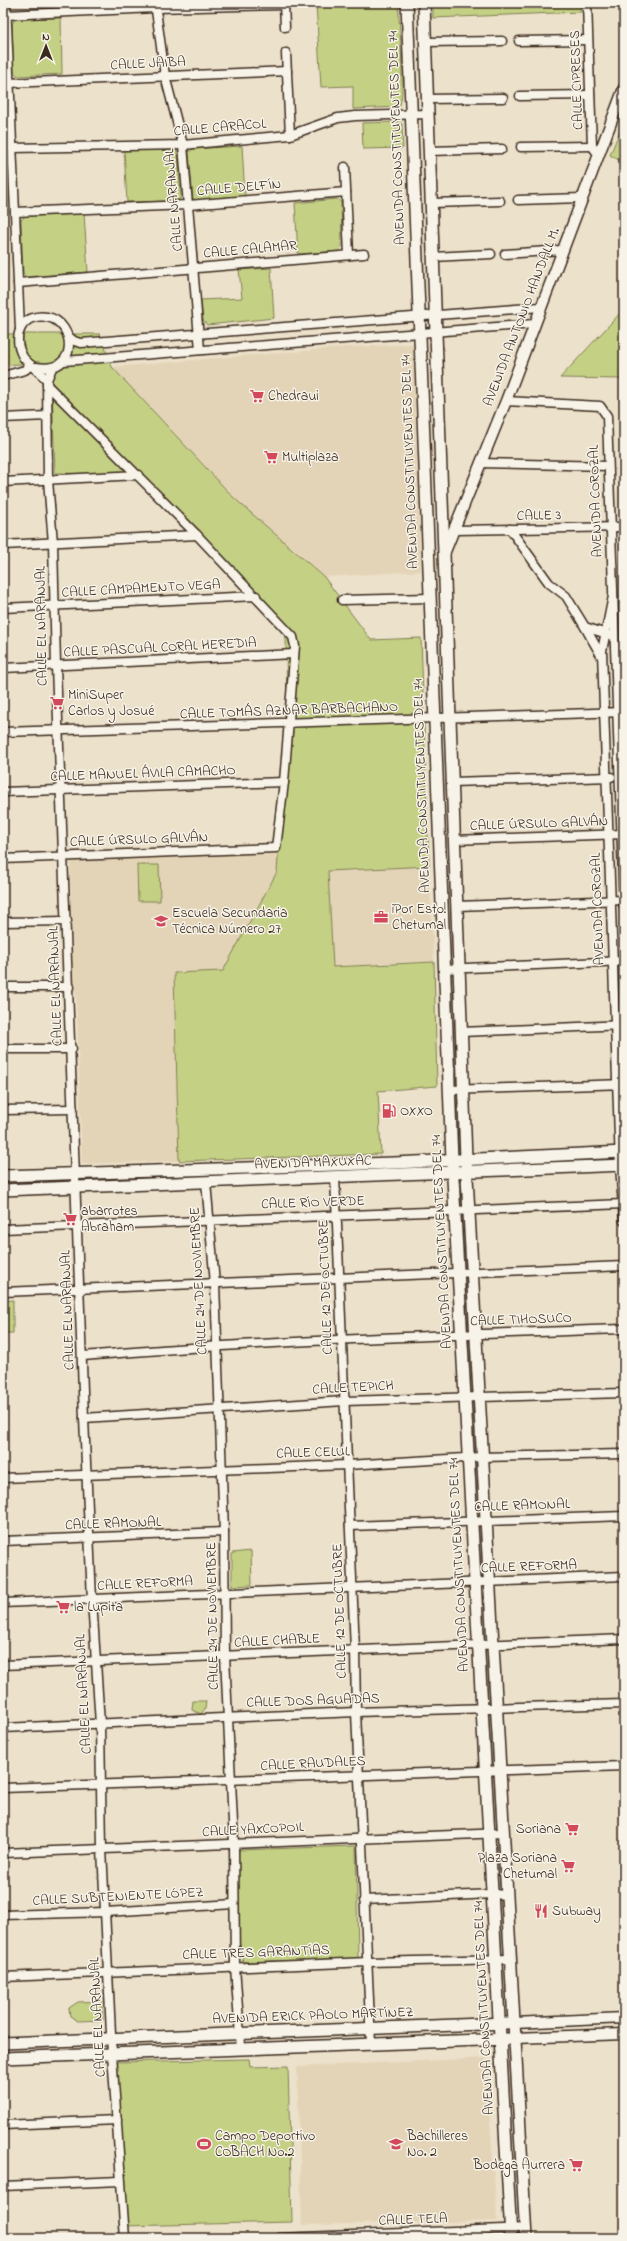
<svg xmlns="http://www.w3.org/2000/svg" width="627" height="2241" font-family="'Indie Flower',sans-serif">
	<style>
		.built { fill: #e4d4b7 }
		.green { fill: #c4d185; stroke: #807e52 }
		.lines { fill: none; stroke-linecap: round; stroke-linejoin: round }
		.minor-casing { stroke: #3b2a1e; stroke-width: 11 }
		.tertiary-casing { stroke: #3b2a1e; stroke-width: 13 }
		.secondary-casing { stroke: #3b2a1e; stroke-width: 14 }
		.minor { stroke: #f7f3e8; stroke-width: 8 }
		.tertiary { stroke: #f7f3e8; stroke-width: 10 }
		.secondary { stroke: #f7f3e8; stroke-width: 11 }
		.labels { text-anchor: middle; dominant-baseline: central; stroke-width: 3; stroke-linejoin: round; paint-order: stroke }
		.street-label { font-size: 14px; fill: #3b2a1e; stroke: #f7f3e8 }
		.poi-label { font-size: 14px; fill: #3b2a1e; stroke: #f7f3e8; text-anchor: start }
	</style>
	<rect width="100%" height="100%" fill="#ece1cb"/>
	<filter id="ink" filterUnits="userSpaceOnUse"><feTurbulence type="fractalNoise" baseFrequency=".025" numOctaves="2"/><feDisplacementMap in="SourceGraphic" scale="8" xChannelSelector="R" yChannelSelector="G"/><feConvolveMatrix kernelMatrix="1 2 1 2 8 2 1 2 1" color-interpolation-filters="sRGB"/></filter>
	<g filter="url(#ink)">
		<g class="built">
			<polygon points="413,344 421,571 324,577 234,498 112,367 348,347"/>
			<polygon points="279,852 277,872 223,971 174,974 179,1161 82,1164 76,991 73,991 70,861"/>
			<polygon points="429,866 434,962 333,967 328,871"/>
			<polygon points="486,2058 497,2221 302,2225 297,2067"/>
		</g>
		<g class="green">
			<path d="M316 3H398C399 21 406 98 399 107L353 109V86L321 87Z"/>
			<polygon points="433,3 580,3 581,12 433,18"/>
			<polygon points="61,18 62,74 18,76 14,72 12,24 15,19"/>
			<polygon points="624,121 624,163 610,155"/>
			<polygon points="399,122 402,124 403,148 363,149 362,123"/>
			<polygon points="242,146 245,197 196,201 193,198 189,152 193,149"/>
			<polygon points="173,149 178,152 181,198 176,201 127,202 124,150"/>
			<polygon points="337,199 341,202 342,246 339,251 298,254 295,203"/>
			<polygon points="84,214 88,272 26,277 23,273 21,220 25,216"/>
			<polygon points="271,268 274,318 207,325 203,320 201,300 242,298 239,270"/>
			<polygon points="624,309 624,379 560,378"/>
			<polygon points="3,334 100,334 112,367 234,498 324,577 371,640 421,638 429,866 328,871 333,967 434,962 437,1086 378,1091 381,1154 179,1161 174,973 223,971 277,872 287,736 286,633 135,475 55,473 52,386 19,364 3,365"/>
			<polygon points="137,865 159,865 160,901 138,901"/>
			<polygon points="13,1300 13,1333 3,1333 3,1301"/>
			<polygon points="251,1551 252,1585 232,1586 232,1553"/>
			<polygon points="193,1701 206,1701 205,1709 201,1714 192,1710"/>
			<polygon points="356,1846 358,1958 243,1962 234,1911 238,1850"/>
			<polygon points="102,2001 103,2020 78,2021 70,2016 69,2008 78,2002"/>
			<polygon points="249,2059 250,2067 288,2066 292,2222 121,2226 116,2062"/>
		</g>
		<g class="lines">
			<defs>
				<g id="minor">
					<polyline points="6,3 20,329"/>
					<polyline points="155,3 165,76 183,145 200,350"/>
					<polyline points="284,3 285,27"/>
					<polyline points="587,3 592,146 599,155"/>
					<polyline points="6,15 155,8 284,5"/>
					<polyline points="519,41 588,40"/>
					<polyline points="425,42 502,41"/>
					<polyline points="286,53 290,135"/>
					<polyline points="9,83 287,71"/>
					<polyline points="520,96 590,95"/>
					<polyline points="427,99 503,98"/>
					<polyline points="521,147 592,146"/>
					<polyline points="12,148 183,145 290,135 338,118 355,116 428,114"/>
					<polyline points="429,151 502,149"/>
					<polyline points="345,167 349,255"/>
					<polyline points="518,200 582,198"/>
					<polyline points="431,203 500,201"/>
					<polyline points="15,212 188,205 346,192"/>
					<polyline points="505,254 562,250"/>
					<polyline points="433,257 491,254"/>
					<polyline points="18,283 364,254"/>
					<polyline points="68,336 74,341 81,343 540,307"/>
					<polyline points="64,361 534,324"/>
					<path d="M36 367C80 375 76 322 47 317 22 313 11 336 23 357 27 363 41 373 47 380"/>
					<polyline points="52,368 47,380 48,480 53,543 56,666 84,1418 92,1600 100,1724 102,1849 112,2054 125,2238"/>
					<polyline points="3,376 25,370 31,365"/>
					<polyline points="506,401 600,406 607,416 624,906"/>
					<polyline points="3,418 47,416"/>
					<polyline points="480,463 608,466"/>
					<polyline points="3,482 138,475"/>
					<polyline points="510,529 549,583 566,596 585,627 610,635"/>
					<polyline points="455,530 624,527"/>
					<polyline points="3,545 197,535"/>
					<polyline points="613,596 602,651 620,1165 624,1221"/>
					<polyline points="342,600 430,598"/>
					<polyline points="3,608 256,596"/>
					<polyline points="585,627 602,657"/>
					<polyline points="3,668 294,654"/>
					<polyline points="3,732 624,712"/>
					<polyline points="452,782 611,777"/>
					<polyline points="3,792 284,782"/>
					<polyline points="454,840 624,834"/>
					<polyline points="3,859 276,848 284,782 295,646 293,637 197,535 47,385"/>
					<polyline points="456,906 624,900"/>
					<polyline points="3,922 67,921"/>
					<polyline points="445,969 624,961"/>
					<polyline points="3,987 69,987"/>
					<polyline points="461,1032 624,1025"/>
					<polyline points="3,1049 72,1049"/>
					<polyline points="449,1090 624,1084"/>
					<polyline points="3,1110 73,1109"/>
					<polyline points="335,1177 355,1650 356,1712 371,2044"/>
					<polyline points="206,1182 215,1284 224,1532 225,1656 234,1844 235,1967 241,2049"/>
					<polyline points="3,1229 624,1204"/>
					<polyline points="3,1292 624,1266"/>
					<path d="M83 1356C263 1341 443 1335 624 1329"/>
					<polyline points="84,1418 344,1401 624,1393"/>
					<polyline points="3,1478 347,1465 482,1457 624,1454"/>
					<polyline points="350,1526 624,1516"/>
					<polyline points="3,1541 224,1532"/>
					<polyline points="3,1603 624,1576"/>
					<polyline points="3,1665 624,1639"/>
					<polyline points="3,1728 356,1712 624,1704"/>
					<polyline points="3,1788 624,1766"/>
					<polyline points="3,1853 503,1833"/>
					<polyline points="364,1900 492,1894 507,1895"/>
					<polyline points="3,1915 106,1912 234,1904"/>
					<polyline points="3,1977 368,1962 510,1959"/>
					<polyline points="3,2125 117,2120"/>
					<polyline points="3,2186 120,2181"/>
					<polyline points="279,2238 525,2228"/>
				</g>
				<g id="tertiary">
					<polyline points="444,554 506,401 624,88"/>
					<polyline points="514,2023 624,2018"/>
					<polyline points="515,2038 624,2034"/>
				</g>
				<g id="secondary">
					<polyline points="407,3 452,1160 511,2238"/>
					<polyline points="424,3 466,1159 526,2238"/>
					<polyline points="3,1176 394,1163 624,1152"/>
					<polyline points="3,1190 624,1165"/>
					<polyline points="3,2043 507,2023"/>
					<polyline points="3,2058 508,2039"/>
				</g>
			</defs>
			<use href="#minor" class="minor-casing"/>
			<use href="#tertiary" class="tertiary-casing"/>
			<use href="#secondary" class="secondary-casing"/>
			<use href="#minor" class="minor"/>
			<use href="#tertiary" class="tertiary"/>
			<use href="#secondary" class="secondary"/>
		</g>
	</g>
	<defs>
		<symbol id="supermarket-bare" viewBox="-9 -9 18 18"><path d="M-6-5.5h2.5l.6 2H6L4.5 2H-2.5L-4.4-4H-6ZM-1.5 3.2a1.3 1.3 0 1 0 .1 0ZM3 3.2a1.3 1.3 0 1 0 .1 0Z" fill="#d1495b" stroke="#f7f3e8" stroke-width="2.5" paint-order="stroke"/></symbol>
		<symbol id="office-bare" viewBox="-9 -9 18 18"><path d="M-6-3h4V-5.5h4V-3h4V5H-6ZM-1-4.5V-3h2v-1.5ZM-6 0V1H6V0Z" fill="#d1495b" stroke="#f7f3e8" stroke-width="2.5" paint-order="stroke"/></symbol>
		<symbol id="school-bare" viewBox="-9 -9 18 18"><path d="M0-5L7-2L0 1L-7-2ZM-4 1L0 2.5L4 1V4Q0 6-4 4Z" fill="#d1495b" stroke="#f7f3e8" stroke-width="2.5" paint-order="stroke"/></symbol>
		<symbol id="fuel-bare" viewBox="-9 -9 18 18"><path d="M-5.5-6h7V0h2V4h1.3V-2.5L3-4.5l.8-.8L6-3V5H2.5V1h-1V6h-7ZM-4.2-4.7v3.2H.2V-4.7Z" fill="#d1495b" stroke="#f7f3e8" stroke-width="2.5" paint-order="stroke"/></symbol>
		<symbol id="restaurant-bare" viewBox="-9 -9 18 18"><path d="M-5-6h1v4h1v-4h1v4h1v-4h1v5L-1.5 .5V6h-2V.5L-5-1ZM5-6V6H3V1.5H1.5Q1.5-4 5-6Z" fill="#d1495b" stroke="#f7f3e8" stroke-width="2.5" paint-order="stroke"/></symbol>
		<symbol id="stadium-bare" viewBox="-9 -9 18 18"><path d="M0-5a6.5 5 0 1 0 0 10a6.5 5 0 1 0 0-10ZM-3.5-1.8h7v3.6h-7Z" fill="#d1495b" stroke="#f7f3e8" stroke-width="2.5" paint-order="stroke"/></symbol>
	</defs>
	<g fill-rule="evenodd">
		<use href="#supermarket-bare" x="247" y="386" width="20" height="20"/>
		<use href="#supermarket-bare" x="261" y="447" width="20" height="20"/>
		<use href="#supermarket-bare" x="47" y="693" width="20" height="20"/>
		<use href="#office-bare" x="371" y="907" width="20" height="20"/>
		<use href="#school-bare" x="151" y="911" width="20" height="20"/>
		<use href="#fuel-bare" x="379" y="1101" width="20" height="20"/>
		<use href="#supermarket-bare" x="60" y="1209" width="20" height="20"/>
		<use href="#supermarket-bare" x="53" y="1597" width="20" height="20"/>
		<use href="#supermarket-bare" x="562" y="1819" width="20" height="20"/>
		<use href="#supermarket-bare" x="558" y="1856" width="20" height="20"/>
		<use href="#restaurant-bare" x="531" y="1901" width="20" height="20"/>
		<use href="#stadium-bare" x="194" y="2134" width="20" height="20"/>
		<use href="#school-bare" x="386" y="2134" width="20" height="20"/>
		<use href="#supermarket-bare" x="566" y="2155" width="20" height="20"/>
	</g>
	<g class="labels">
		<g class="street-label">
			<text transform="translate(148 64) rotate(-3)">CALLE JAIBA</text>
			<text transform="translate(577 80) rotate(-92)">CALLE CIPRESES</text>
			<text transform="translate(220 128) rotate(-5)">CALLE CARACOL</text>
			<text transform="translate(397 138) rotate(-92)">AVENIDA CONSTITUYENTES DEL 74</text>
			<text transform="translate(239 188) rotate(-5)">CALLE DELFÍN</text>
			<text transform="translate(174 200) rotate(-95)">CALLE NARANJAL</text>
			<text transform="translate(250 250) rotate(-5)">CALLE CALAMAR</text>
			<text transform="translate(522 317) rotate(-69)">AVENIDA ANTONIO HANDALL M.</text>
			<text transform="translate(410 462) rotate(-92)">AVENIDA CONSTITUYENTES DEL 74</text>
			<text transform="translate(596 501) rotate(-92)">AVENIDA COROZAL</text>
			<text transform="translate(539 516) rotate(-1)">CALLE 3</text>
			<text transform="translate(141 589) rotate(-3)">CALLE CAMPAMENTO VEGA</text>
			<text transform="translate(42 626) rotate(-91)">CALLE EL NARANJAL</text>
			<text transform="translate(160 648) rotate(-3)">CALLE PASCUAL CORAL HEREDIA</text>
			<text transform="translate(289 711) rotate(-2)">CALLE TOMÁS AZNAR BARBACHANO</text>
			<text transform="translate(143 774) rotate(-2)">CALLE MANUEL ÁVILA CAMACHO</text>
			<text transform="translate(422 786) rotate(-92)">AVENIDA CONSTITUYENTES DEL 74</text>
			<text transform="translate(539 824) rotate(-2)">CALLE ÚRSULO GALVÁN</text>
			<text transform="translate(139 840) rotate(-2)">CALLE ÚRSULO GALVÁN</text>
			<text transform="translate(598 909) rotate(-92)">AVENIDA COROZAL</text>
			<text transform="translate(56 986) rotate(-92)">CALLE EL NARANJAL</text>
			<text transform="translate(313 1163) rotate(-2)">AVENIDA MAXUXAC</text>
			<text transform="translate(313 1203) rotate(-2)">CALLE RÍO VERDE</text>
			<text transform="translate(442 1242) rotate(-93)">AVENIDA CONSTITUYENTES DEL 74</text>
			<text transform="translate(199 1281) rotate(-93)">CALLE 24 DE NOVIEMBRE</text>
			<text transform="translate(326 1287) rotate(-92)">CALLE 12 DE OCTUBRE</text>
			<text transform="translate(68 1310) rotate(-92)">CALLE EL NARANJAL</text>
			<text transform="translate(521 1320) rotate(-2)">CALLE TIHOSUCO</text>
			<text transform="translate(353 1388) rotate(-3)">CALLE TEPICH</text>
			<text transform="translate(313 1453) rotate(-2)">CALLE CELUL</text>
			<text transform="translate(522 1506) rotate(-2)">CALLE RAMONAL</text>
			<text transform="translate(113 1524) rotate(-2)">CALLE RAMONAL</text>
			<text transform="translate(459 1565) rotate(-93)">AVENIDA CONSTITUYENTES DEL 74</text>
			<text transform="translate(529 1567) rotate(-2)">CALLE REFORMA</text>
			<text transform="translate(145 1584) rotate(-3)">CALLE REFORMA</text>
			<text transform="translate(340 1611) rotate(-92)">CALLE 12 DE OCTUBRE</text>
			<text transform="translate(213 1616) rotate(-91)">CALLE 24 DE NOVIEMBRE</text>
			<text transform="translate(277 1641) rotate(-3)">CALLE CHABLE</text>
			<text transform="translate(84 1694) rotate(-93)">CALLE EL NARANJAL</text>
			<text transform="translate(313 1701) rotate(-2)">CALLE DOS AGUADAS</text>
			<text transform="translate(313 1764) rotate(-3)">CALLE RAUDALES</text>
			<text transform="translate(253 1830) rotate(-3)">CALLE YAXCOPOIL</text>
			<text transform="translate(118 1897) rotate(-3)">CALLE SUBTENIENTE LÓPEZ</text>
			<text transform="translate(256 1953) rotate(-2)">CALLE TRES GARANTÍAS</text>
			<text transform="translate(484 2008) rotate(-93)">AVENIDA CONSTITUYENTES DEL 74</text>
			<text transform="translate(313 2016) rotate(-2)">AVENIDA ERICK PAOLO MARTÍNEZ</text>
			<text transform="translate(98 2017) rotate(-93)">CALLE EL NARANJAL</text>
			<text transform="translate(413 2220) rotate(-2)">CALLE TELA</text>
		</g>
		<g class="poi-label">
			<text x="268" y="396">Chedraui</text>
			<text x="282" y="457">Multiplaza</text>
			<text x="68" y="695">MiniSuper<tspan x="68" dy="16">Carlos y Josué</tspan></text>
			<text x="392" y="909">¡Por Esto!<tspan x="392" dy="16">Chetumal</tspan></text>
			<text x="172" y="913">Escuela Secundaria<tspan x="172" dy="16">Técnica Número 27</tspan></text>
			<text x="400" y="1111">OXXO</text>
			<text x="81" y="1211">abarrotes<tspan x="81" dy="16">Abraham</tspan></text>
			<text x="74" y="1607">la Lupita</text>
			<text x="561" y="1829" text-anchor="end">Soriana</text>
			<text x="557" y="1858" text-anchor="end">Plaza Soriana<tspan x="557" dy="16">Chetumal</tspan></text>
			<text x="552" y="1911">Subway</text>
			<text x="215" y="2136">Campo Deportivo<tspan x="215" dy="16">COBACH No.2</tspan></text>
			<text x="407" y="2136">Bachilleres<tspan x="407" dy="16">No. 2</tspan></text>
			<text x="565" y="2165" text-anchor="end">Bodega Aurrera</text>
		</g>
	</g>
	<rect width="627" height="2241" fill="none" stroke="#f7f3e8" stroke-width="16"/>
	<rect x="8" y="8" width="611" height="2225" fill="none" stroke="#3b2a1e" stroke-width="1.5" filter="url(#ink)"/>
	<g transform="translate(46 46)" stroke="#f7f3e8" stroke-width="3" paint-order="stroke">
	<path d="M0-3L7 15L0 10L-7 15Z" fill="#3b2a1e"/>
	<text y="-6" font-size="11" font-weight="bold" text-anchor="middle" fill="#3b2a1e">N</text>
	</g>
</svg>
